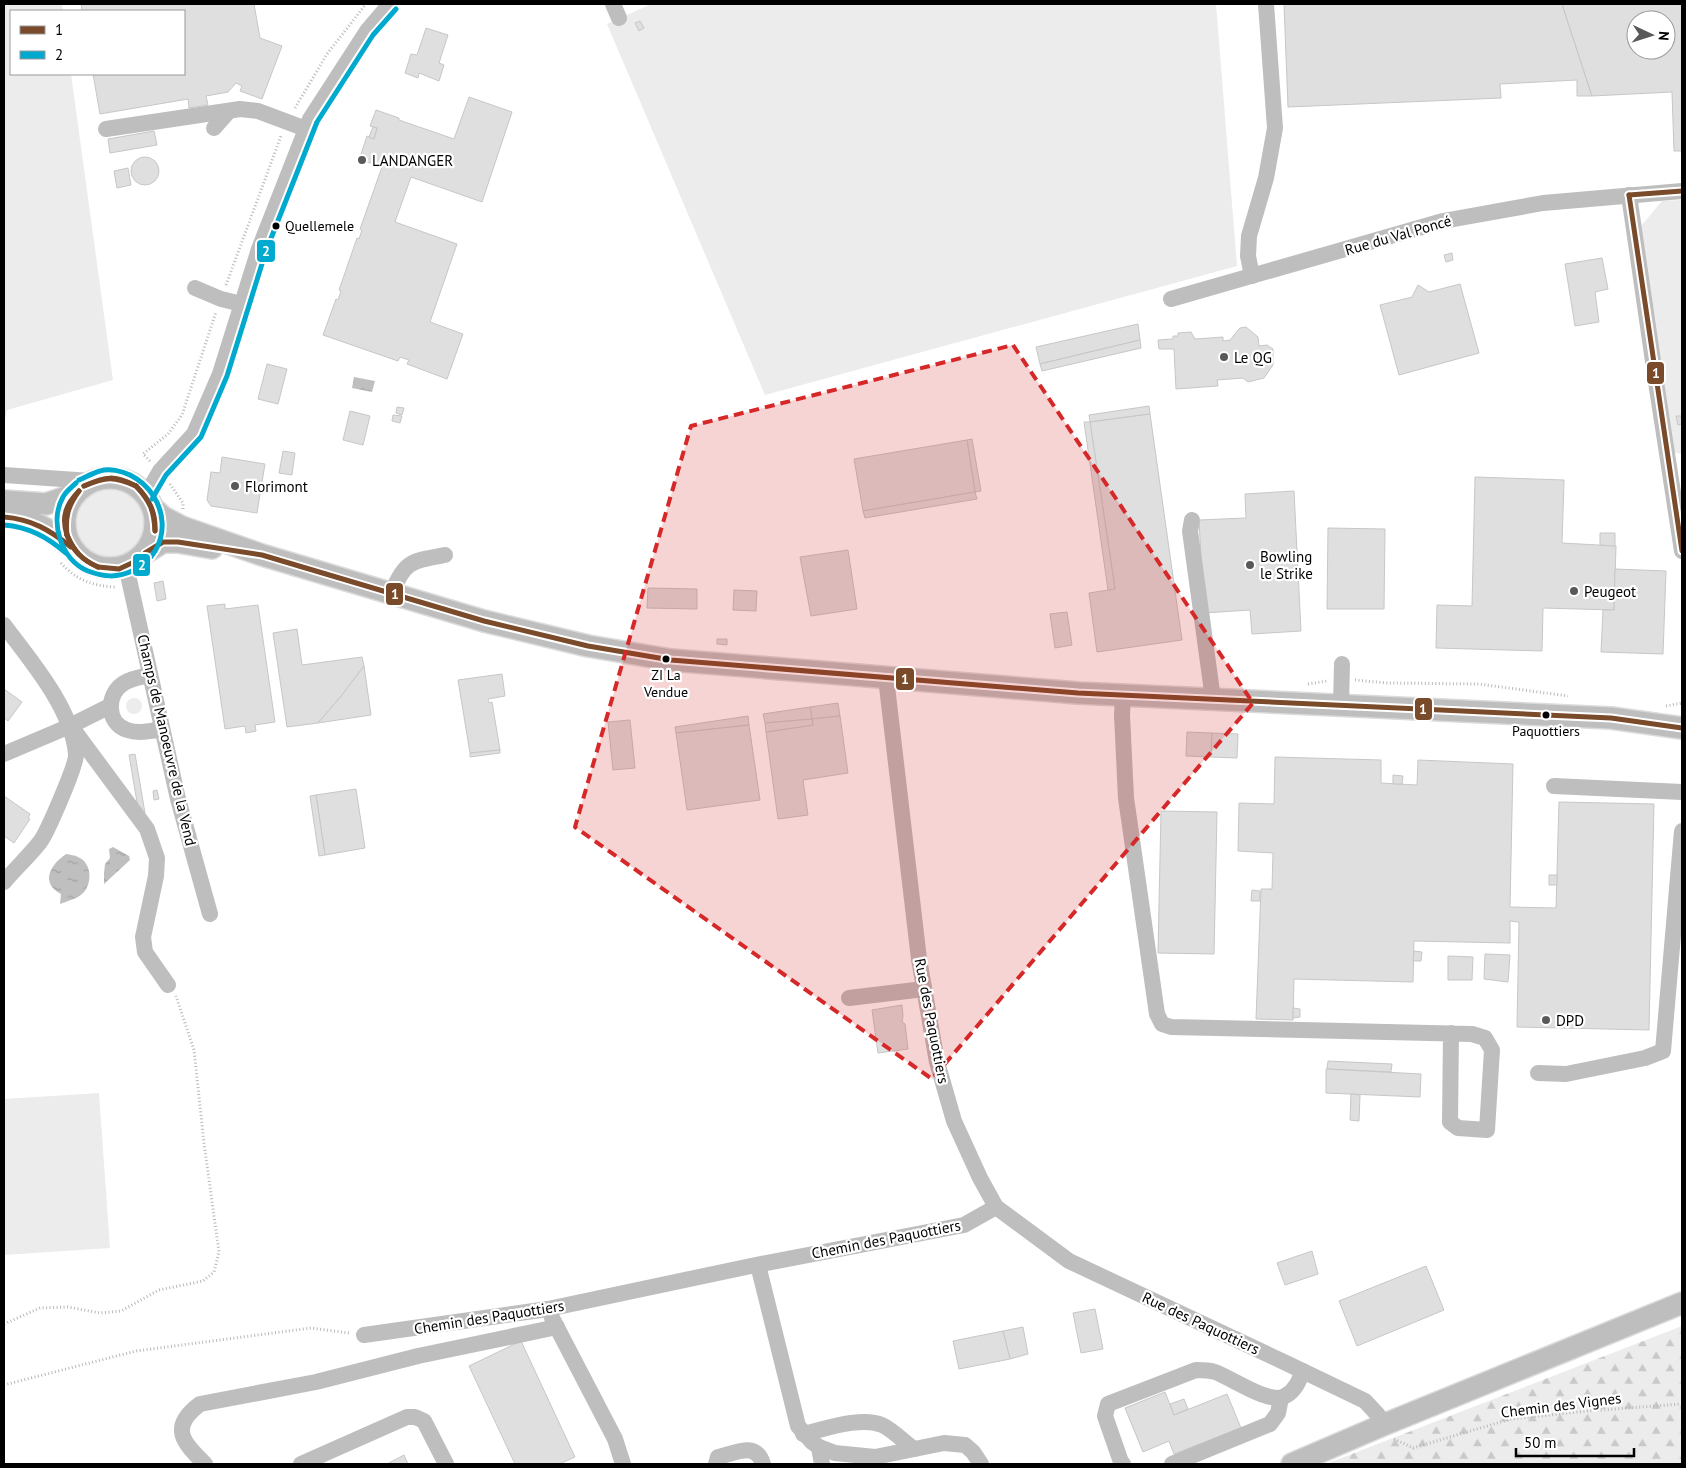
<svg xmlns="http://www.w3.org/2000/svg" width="1686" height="1468" font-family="'PT Sans',sans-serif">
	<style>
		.grass { fill: #ececec }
		.forest { fill: url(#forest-firs) }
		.water { fill: url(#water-ripples) }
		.building { fill: #dfdfdf; stroke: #c7c7c7; fill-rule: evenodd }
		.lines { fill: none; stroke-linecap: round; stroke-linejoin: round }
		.major-casing { stroke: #dbdbdb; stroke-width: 24 }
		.path { stroke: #b9b9b9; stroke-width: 3; stroke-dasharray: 1 2.5; stroke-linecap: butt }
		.minor { stroke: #bebebe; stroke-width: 16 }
		.major { stroke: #bebebe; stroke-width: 21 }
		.bus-1-casing { stroke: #fff; stroke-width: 9 }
		.bus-2-casing { stroke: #fff; stroke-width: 9 }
		.bus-1 { stroke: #7a4b2a; stroke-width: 5 }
		.bus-2 { stroke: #00a9ce; stroke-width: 5 }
		.marked { fill: #d62828; fill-opacity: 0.2; stroke: #d62828; stroke-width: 4; stroke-dasharray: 10 6; stroke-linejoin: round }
		.poi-dot { fill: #595959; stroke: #fff; stroke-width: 2 }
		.bus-dot { fill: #000; stroke: #fff; stroke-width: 2 }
		.labels { text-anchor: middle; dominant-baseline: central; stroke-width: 4.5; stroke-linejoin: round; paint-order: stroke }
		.bus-label { font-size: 14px; fill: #000; stroke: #fff }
		.poi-label { font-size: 15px; fill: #000; stroke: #fff; text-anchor: start }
		.street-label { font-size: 15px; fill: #000; stroke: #fff }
		.line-badge { stroke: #fff; stroke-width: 2 }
		.badge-label { font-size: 14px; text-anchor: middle; font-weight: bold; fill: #fff }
	</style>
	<defs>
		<pattern id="forest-firs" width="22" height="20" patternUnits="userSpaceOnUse" patternTransform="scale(1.25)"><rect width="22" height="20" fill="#ececec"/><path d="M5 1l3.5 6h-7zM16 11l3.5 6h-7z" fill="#c9c9c9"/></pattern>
		<pattern id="water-ripples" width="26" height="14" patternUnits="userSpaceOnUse" patternTransform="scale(1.25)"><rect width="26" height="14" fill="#bfbfbf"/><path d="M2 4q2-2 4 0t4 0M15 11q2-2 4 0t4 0" fill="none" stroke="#a2a2a2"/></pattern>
	</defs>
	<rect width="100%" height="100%" fill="#fff"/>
	<g class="grass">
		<polygon points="4,4 62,4 63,11 11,11 11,74 71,74 113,380 7,410 4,425"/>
		<polygon points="651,4 1216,4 1237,266 765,395 607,24"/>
		<polygon points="1682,200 1682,454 1670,452 1641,226 1662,201"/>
		<circle cx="110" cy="522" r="35"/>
		<circle cx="134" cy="706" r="8"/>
		<polygon points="99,1093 110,1248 4,1255 4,1099"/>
	</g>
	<polygon class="forest" points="1682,1326 1682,1464 1326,1464"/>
	<g class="water">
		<polygon points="354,377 375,381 372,392 352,388"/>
		<polygon points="113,847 129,856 130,860 104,884 104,873 105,864 110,858 109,849"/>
		<path d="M66 854C70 855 75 855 78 857 92 862 93 885 82 894 77 899 67 901 60 904L61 894C40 883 50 865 66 854Z"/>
	</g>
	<g class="building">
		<polygon points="81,4 254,4 260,38 282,46 262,99 240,91 242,86 236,83 228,92 206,96 208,105 189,108 188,99 100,114 93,74 184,74 184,11 82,11"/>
		<polygon points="1284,4 1562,4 1592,96 1577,96 1577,80 1500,84 1501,98 1288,107"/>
		<path d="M1562 4H1682V151H1674L1672 92 1592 96ZM1636 20H1666V50H1636Z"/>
		<polygon points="640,21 644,28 639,31 635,23"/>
		<polygon points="426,28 448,35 439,63 444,65 439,81 419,73 418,78 405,73 411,54 417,55"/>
		<polygon points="469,97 512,112 482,202 411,177 395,222 457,244 430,322 463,334 447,379 407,364 409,360 400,357 398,361 323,335 336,299 338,300 341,291 339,290 357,238 359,239 362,230 360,229 382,167 364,161 361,154 367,136 374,139 377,128 370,126 376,110 399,118 399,120 454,139"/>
		<polygon points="373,127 377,128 374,139 369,137"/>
		<polygon points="154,131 157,145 110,153 108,139"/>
		<circle cx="145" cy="171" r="14"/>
		<polygon points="128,168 131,185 117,188 114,171"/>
		<polygon points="1452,253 1453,260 1446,262 1444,255"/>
		<polygon points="1602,258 1608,289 1595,292 1599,322 1575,326 1565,264"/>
		<polygon points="1460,284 1479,353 1399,375 1380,305 1412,297 1418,285 1429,292"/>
		<polygon points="1138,324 1140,340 1040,364 1036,347"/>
		<polygon points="1246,327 1258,337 1259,346 1267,345 1273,349 1273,365 1264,378 1248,382 1243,378 1217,380 1218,386 1176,389 1174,349 1159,349 1158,340 1173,339 1173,336 1178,336 1178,333 1191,332 1195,339 1223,337 1223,341 1230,340 1240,328"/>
		<polygon points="1140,340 1141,348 1042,371 1040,364"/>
		<polygon points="267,364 287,369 278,404 258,399"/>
		<polygon points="1149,406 1150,414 1090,422 1089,415"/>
		<polygon points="397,407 404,408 402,415 396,413"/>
		<polygon points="350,411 370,416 363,445 343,440"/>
		<polygon points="1150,414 1182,640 1097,652 1089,593 1115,589 1090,422"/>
		<polygon points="393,415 402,416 400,423 392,421"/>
		<polygon points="1676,416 1681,416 1682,424 1678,425"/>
		<polygon points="1084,422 1090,422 1115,589 1108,590"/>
		<polygon points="972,439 981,491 975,492 967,440"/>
		<polygon points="967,440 975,492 863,511 854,459"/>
		<polygon points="283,451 295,453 292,475 279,473"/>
		<polygon points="222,457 265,464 257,513 211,506 207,500 211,472 220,473"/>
		<polygon points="1475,477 1564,480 1562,543 1616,546 1614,610 1543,608 1542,651 1436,648 1437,605 1472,606"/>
		<polygon points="1294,491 1301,631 1252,634 1250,610 1204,613 1199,520 1246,518 1245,494"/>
		<polygon points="975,492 977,499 865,518 863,511"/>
		<polygon points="1328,528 1385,529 1384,609 1327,609"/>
		<polygon points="1600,533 1615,533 1615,546 1600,545"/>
		<polygon points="848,550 857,609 811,616 800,557"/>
		<polygon points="1615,569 1666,571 1663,654 1601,652 1603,610 1614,610"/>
		<polygon points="163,581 166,599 157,601 154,583"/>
		<polygon points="648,588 697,589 697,609 647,608"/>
		<polygon points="734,590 757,591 756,611 733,610"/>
		<polygon points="225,604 225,609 258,605 275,722 255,725 256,731 246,733 245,726 225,729 207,606"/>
		<polygon points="1067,612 1072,645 1055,648 1050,614"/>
		<polygon points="297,629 302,665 362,657 364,666 342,695 318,723 287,727 273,633"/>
		<polygon points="717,639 727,639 727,645 717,644"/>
		<polygon points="364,666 371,715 318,723 342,695"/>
		<polygon points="502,674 505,696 488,699 489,703 492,702 500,750 470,753 458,680"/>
		<polygon points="4,689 22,702 8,721 4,718"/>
		<polygon points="838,703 840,716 812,719 810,707"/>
		<polygon points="810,707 812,719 765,723 763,714"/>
		<polygon points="748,716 749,725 676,733 675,727"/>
		<polygon points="840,716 848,773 803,780 808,815 778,819 766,732 813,725 812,719"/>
		<polygon points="812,719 813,725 766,732 765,723"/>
		<polygon points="630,720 635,768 613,770 608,722"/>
		<polygon points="749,725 760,800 687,810 676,733"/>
		<polygon points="1187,732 1212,733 1211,757 1186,756"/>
		<polygon points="1212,733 1238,734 1237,758 1211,757"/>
		<polygon points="500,750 500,753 470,757 470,753"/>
		<polygon points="135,754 145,813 139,814 129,755"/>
		<polygon points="1275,757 1381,760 1381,783 1417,785 1418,760 1513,764 1510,907 1556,908 1559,802 1654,804 1649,1030 1517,1027 1519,922 1510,921 1510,943 1414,941 1413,982 1294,979 1293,1020 1256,1019 1261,889 1272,889 1273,853 1238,851 1239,803 1274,804"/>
		<polygon points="1393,775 1403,776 1402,784 1393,784"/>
		<polygon points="356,789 365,848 325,855 316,795"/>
		<polygon points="157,790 159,799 154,800 153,791"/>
		<polygon points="316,795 325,855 319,856 310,796"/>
		<polygon points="4,796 30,814 28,818 30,819 14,843 4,836"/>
		<polygon points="1161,811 1217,812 1214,954 1158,953"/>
		<rect x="1549" y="875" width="8" height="10"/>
		<polygon points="1252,890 1260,891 1260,901 1251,901"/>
		<polygon points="1414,951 1422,952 1421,961 1413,961"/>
		<polygon points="1485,954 1510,955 1508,982 1484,979"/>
		<polygon points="1448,956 1473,957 1472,980 1448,980"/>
		<polygon points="902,1005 903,1016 902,1022 905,1024 908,1049 878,1053 872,1010"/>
		<polygon points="1293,1008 1300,1009 1300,1017 1293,1018"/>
		<polygon points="1328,1061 1392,1064 1391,1072 1327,1069"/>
		<polygon points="1326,1069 1421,1074 1420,1097 1326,1093"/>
		<polygon points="1351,1094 1360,1095 1359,1121 1350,1120"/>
		<polygon points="1312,1251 1318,1274 1285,1285 1277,1263"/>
		<polygon points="1426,1266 1444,1310 1357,1346 1339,1301"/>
		<polygon points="1095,1309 1103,1349 1081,1353 1073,1313"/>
		<polygon points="1023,1327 1028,1354 1010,1359 1003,1331"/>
		<polygon points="1003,1331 1010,1359 959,1369 953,1341"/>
		<polygon points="521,1341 575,1457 559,1464 515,1464 469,1366"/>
		<polygon points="1165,1392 1174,1415 1227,1394 1241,1428 1174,1454 1169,1441 1143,1452 1125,1408"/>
		<polygon points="1184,1399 1188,1409 1174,1415 1170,1404"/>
		<polygon points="404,1455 408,1464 387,1464"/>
	</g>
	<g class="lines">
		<defs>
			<g id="major">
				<circle cx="110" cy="523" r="45"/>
				<polyline points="4,501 46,504 75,494"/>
				<polyline points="153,508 163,517 182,527 262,555 484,621 588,646 671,660 1078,693 1611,718 1682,728"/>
				<path d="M4 517C33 518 49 529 71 547"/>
				<polyline points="145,553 163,542 178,542 212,548"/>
				<polyline points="1292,1464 1383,1425 1682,1303"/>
			</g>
		</defs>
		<use href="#major" class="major-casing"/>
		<g class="path">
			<polyline points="295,108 327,54 366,4"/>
			<polyline points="226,285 281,136"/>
			<polyline points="150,461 143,454 168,434 182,415 216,312"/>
			<polyline points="170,484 183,503 183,509"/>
			<path d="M61 563C76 580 93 586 115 587"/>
			<polyline points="1355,680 1387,683 1479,684 1568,696"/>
			<polyline points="1308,684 1327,681"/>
			<polyline points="1666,706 1682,703"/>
			<polyline points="4,1324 40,1308 68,1307 100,1313 121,1311 159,1290 203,1281 214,1272 219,1252 204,1143 194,1050 176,996"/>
			<polyline points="4,1385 136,1351 311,1328 349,1333"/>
			<polyline points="1394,1439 1413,1448 1511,1419 1587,1411 1682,1404"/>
		</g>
		<g class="minor">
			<polyline points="613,4 619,18"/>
			<polyline points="214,128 229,111"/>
			<polyline points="106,129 240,109 258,111 306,129"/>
			<polyline points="1629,195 1656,382 1682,551"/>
			<polyline points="1252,276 1248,256 1249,236 1266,178 1275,128 1266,4"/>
			<polyline points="195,288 221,299 242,304"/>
			<polyline points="1171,299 1443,221 1543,203 1682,191"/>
			<polyline points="4,475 91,481"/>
			<polyline points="146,495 160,471 194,434 220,374 259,249 310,119 367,31 390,4"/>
			<polyline points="1192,520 1190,531 1213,699"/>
			<polyline points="126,566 178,799 210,914"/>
			<path d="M392 593C404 561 412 561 445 555"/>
			<path d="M4 625C30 660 72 708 76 754 77 764 47 833 40 842 29 856 16 868 4 882"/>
			<path d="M150 675C141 677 132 678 124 683 106 694 106 723 127 730 139 734 151 731 162 729"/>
			<polyline points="886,678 919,959 937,1062 954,1121 980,1178 996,1207 1069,1261 1286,1363 1365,1401 1378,1415 1383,1425"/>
			<polyline points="1123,695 1122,715 1126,798 1157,1014 1162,1024 1171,1027 1472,1034 1485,1038 1492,1050 1487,1130 1458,1128 1450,1122 1451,1033"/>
			<polyline points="1341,705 1342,664"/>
			<polyline points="73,729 147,829 157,858 156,876 143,937 145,952 168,985"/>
			<polyline points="4,754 70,726 110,706"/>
			<polyline points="1554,786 1682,792"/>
			<polyline points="849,998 924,989"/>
			<polyline points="1538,1073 1566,1074 1645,1058 1663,1051 1682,831"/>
			<polyline points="758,1265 798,1426 812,1442 819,1447 835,1453 875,1457 944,1443 965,1445 973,1452 981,1464"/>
			<polyline points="552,1318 615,1439 623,1464"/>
			<polyline points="364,1335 548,1309 751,1266 964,1225 996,1207"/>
			<path d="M803 1434C825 1429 861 1416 882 1425 893 1430 904 1442 914 1449"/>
			<polyline points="819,1447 822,1464"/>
			<path d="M205 1464C184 1443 168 1428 200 1404L316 1382 418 1356 557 1327"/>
			<polyline points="301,1464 407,1417 415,1417 424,1421 446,1464"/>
			<path d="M716 1464 718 1457C737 1453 756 1441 763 1464"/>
			<path d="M1123 1464 1121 1462 1105 1416 1108 1404 1196 1370C1203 1370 1209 1370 1215 1372 1232 1378 1269 1405 1285 1396 1295 1391 1299 1381 1303 1371"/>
			<polyline points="1172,1464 1270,1424 1278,1413 1281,1398"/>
		</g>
		<use href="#major" class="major"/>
		<defs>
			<g id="bus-1">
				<polyline points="1629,195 1682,551"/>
				<polyline points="1629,195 1682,191"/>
				<path d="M84 486C106 476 114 475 136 486"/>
				<path d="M84 486C106 477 113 476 136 486"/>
				<path d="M136 486C149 499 156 512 155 531"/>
				<path d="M136 486C150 501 154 510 155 531"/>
				<path d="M4 517C31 519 50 530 71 547"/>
				<path d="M67 535C74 551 82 560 98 567"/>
				<path d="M67 535C73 551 82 560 98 567"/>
				<path d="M67 535C61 517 66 504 79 491"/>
				<path d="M67 535C65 517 68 506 79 491"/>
				<polyline points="145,553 163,542 178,542 262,555 484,621 588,646 671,660 1078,693 1611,718 1682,728"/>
				<polyline points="98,567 119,569 134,562"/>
			</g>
			<g id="bus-2">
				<path d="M76 483C72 487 66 491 63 497 49 522 61 560 88 571 104 577 117 578 132 571 175 551 170 495 130 475 122 471 109 468 100 471 93 473 86 477 79 480"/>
				<polyline points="152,499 166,475 201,437 227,376 266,251 317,122 373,35 396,9"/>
				<path d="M4 525C29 527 47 537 66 553"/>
			</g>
		</defs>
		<use href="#bus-1" class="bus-1-casing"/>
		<use href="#bus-2" class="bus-2-casing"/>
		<use href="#bus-1" class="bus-1"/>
		<use href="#bus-2" class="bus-2"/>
	</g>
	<path class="marked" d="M1013 345 1253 703 932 1079 575 827 691 426Z"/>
	<g class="poi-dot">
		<circle cx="362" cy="160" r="5"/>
		<circle cx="1224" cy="357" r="5"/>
		<circle cx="235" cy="486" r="5"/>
		<circle cx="1250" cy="565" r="5"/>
		<circle cx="1574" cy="591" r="5"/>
		<circle cx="1546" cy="1020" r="5"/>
	</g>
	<g class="bus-dot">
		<circle cx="276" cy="226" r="4.5"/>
		<circle cx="666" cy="659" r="4.5"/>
		<circle cx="1546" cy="715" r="4.5"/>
	</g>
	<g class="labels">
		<g class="bus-label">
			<text x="285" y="226" text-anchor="start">Quellemele</text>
			<text x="666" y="675">ZI La<tspan x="666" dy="17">Vendue</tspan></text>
			<text x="1546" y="731">Paquottiers</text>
		</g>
		<g class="poi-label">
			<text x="372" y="160">LANDANGER</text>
			<text x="1234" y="357">Le QG</text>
			<text x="245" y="486">Florimont</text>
			<text x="1260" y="556">Bowling<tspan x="1260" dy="17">le Strike</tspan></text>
			<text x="1584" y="591">Peugeot</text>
			<text x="1556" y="1020">DPD</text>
		</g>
		<g class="street-label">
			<text transform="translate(1398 235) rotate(-16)">Rue du Val Poncé</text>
			<text transform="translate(167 740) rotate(77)">Champs de Manoeuvre de la Vend</text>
			<text transform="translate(932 1021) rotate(79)">Rue des Paquottiers</text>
			<text transform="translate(886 1239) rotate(-11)">Chemin des Paquottiers</text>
			<text transform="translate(489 1317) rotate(-9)">Chemin des Paquottiers</text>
			<text transform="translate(1201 1323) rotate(25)">Rue des Paquottiers</text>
			<text transform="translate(1561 1405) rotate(-7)">Chemin des Vignes</text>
		</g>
	</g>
	<g class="line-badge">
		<rect x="256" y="239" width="20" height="24" rx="5" fill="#00a9ce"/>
		<rect x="1646" y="361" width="19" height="24" rx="5" fill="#7a4b2a"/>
		<rect x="132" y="553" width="19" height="24" rx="5" fill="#00a9ce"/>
		<rect x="385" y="582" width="19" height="24" rx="5" fill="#7a4b2a"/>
		<rect x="895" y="667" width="20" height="24" rx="5" fill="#7a4b2a"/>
		<rect x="1414" y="697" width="19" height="24" rx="5" fill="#7a4b2a"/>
	</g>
	<g class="badge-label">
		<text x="266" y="256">2</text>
		<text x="1656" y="378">1</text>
		<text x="142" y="570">2</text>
		<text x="395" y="599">1</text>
		<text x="905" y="684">1</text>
		<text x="1423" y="714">1</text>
	</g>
	<rect width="1686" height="1468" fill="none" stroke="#000000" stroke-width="10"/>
	<rect x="10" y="10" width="175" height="65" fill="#ffffff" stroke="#999999"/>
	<rect x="20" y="26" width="25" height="8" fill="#7a4b2a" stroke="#999999"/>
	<text x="55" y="35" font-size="15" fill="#000000">1</text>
	<rect x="20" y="51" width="25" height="8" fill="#00a9ce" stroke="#999999"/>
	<text x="55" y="60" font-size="15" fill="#000000">2</text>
	<g transform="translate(1651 35) rotate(94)"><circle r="24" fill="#ffffff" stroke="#999999"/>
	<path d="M0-4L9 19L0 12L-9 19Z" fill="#595959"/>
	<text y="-8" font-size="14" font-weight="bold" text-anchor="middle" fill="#000000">N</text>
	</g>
	<path d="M1516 1448v8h118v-8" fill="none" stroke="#000000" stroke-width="2.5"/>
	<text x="1524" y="1448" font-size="15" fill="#000000" stroke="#ffffff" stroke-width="4" paint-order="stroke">50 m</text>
</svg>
